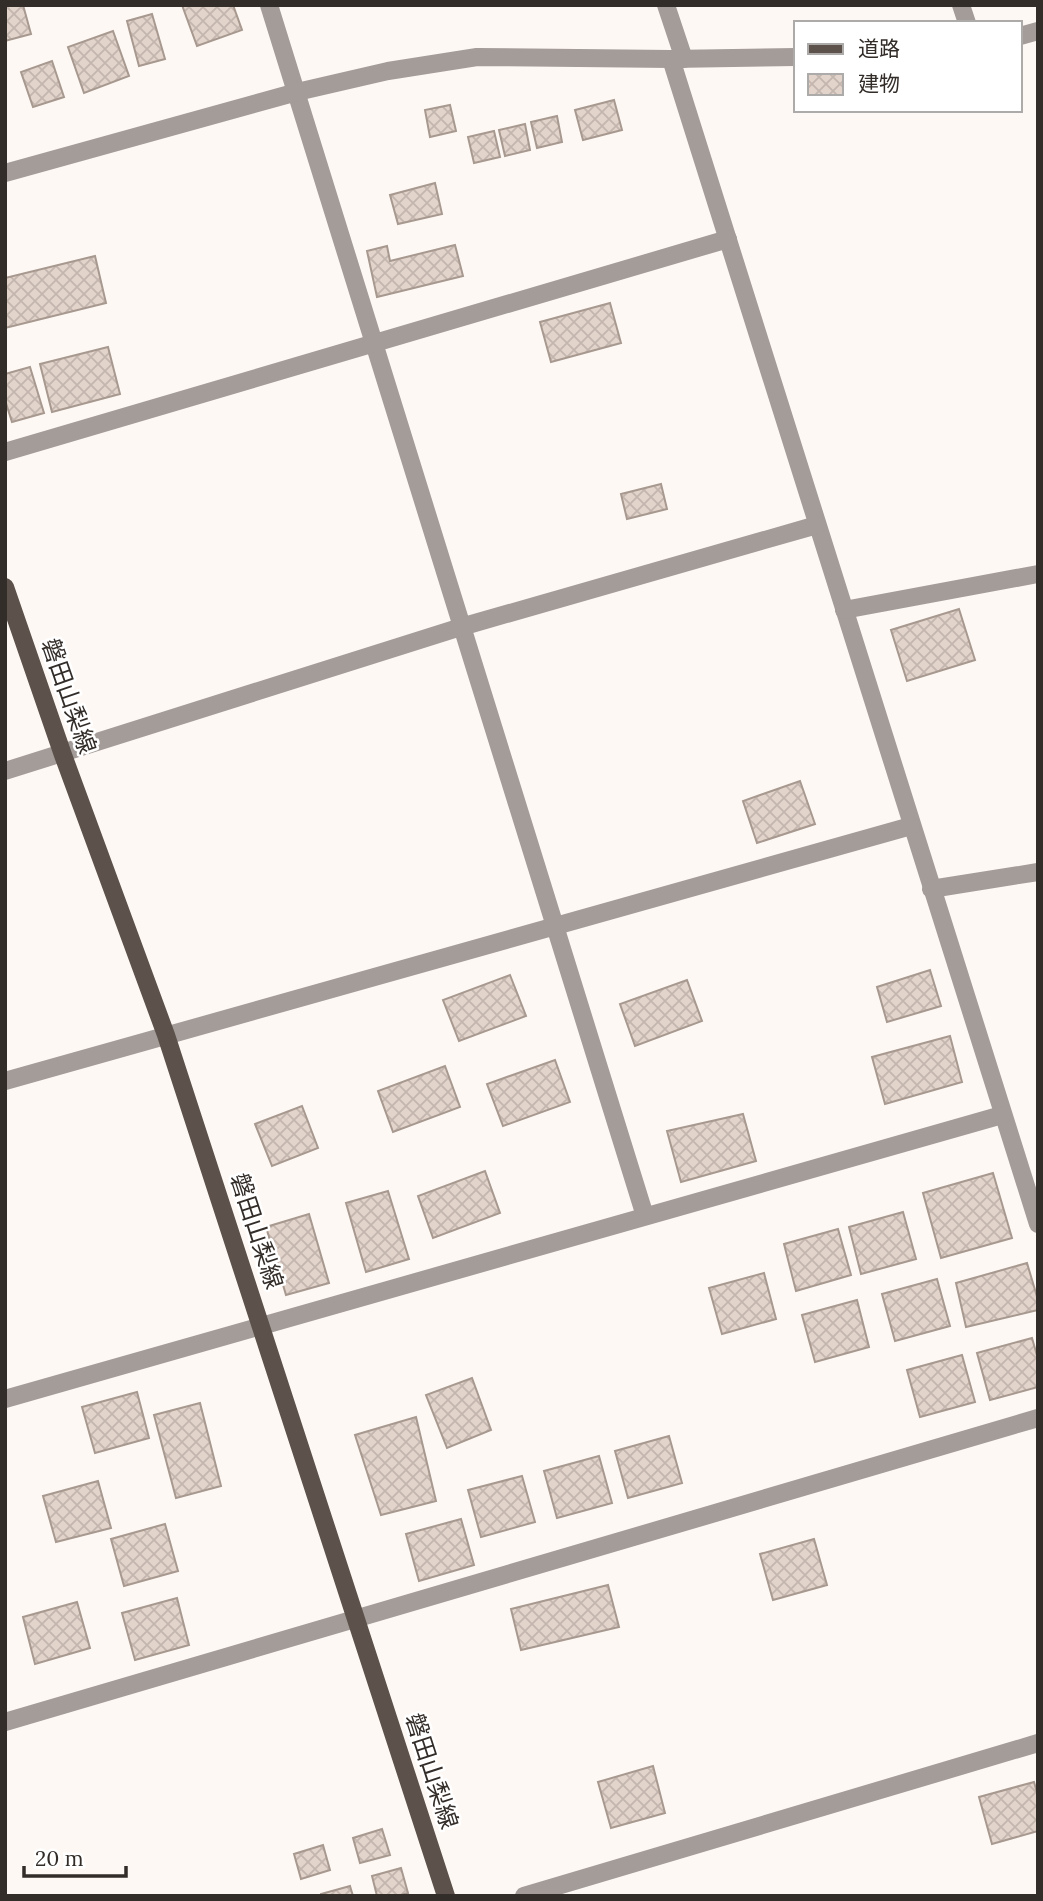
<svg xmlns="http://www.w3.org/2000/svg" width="1043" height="1901" font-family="Lora,'Noto Sans JP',serif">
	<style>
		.building { fill: url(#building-cross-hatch); stroke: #a7998f; stroke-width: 2 }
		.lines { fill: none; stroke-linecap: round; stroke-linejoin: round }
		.minor { stroke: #a39c98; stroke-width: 18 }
		.major { stroke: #5c524b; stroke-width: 18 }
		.labels { text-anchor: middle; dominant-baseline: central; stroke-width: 5; stroke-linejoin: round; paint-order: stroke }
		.street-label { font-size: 24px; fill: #332d29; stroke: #fff }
	</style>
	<defs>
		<pattern id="building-cross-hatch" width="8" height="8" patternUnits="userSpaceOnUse" patternTransform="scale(1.75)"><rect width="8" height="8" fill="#e3d4cb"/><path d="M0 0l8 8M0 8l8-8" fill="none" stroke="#c3b6ae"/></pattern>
	</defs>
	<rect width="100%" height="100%" fill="#fef8f4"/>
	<g class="building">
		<polygon points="5,5 23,5 31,34 5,41"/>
		<polygon points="182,5 233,5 242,30 197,46"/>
		<polygon points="152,14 165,59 139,66 127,21"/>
		<polygon points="113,31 129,76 84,93 68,47"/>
		<polygon points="52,61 64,97 33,107 21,72"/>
		<polygon points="614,100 622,130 583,140 575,110"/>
		<polygon points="450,105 456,131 430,137 425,110"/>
		<polygon points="557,116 562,142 537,148 531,122"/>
		<polygon points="525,124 530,150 505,156 499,130"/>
		<polygon points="494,131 500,157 474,163 468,137"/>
		<polygon points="435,183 442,214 398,224 390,195"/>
		<polygon points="455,245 463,276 377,297 367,251 387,246 390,261"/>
		<polygon points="95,256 106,303 5,328 5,278"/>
		<polygon points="610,303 621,343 551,362 540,322"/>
		<polygon points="108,347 120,394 52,412 40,364"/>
		<polygon points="30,367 44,413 12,422 5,400 5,374"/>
		<polygon points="661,484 667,509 627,519 621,494"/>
		<polygon points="959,609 975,660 907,681 891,630"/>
		<polygon points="800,781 815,824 757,843 743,801"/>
		<polygon points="930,970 941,1006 887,1022 877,987"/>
		<polygon points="510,975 526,1016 459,1041 443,1000"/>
		<polygon points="687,980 702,1021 635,1046 620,1004"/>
		<polygon points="950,1036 962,1082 885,1104 872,1057"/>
		<polygon points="555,1060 570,1102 503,1126 487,1084"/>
		<polygon points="445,1066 460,1107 393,1132 378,1091"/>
		<polygon points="302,1106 318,1148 272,1166 255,1124"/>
		<polygon points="743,1114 756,1161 681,1182 667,1131"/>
		<polygon points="485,1171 500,1213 433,1238 418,1196"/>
		<polygon points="993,1173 1012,1238 941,1258 923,1193"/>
		<polygon points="388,1191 409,1259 366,1272 346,1203"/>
		<polygon points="903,1212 916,1259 861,1274 849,1227"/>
		<polygon points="309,1214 329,1283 286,1295 266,1227"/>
		<polygon points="838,1229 851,1275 796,1291 784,1244"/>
		<polygon points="1027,1263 1038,1300 1038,1310 966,1327 956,1283"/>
		<polygon points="764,1273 776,1319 722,1334 709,1288"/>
		<polygon points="937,1279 950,1326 895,1341 882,1294"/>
		<polygon points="857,1300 869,1347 815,1362 802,1315"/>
		<polygon points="1032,1338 1038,1359 1038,1387 990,1400 977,1353"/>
		<polygon points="962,1355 975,1402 920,1417 907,1370"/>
		<polygon points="472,1378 491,1430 447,1448 426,1395"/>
		<polygon points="137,1392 149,1438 95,1453 82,1407"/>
		<polygon points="200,1403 221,1486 176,1498 154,1415"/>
		<polygon points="416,1417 436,1501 381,1515 355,1435"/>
		<polygon points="669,1436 682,1483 628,1498 615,1451"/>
		<polygon points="599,1456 612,1503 557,1518 544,1471"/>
		<polygon points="522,1476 535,1522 481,1537 468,1490"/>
		<polygon points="98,1481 111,1528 56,1542 43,1496"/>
		<polygon points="461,1519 474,1565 419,1581 406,1534"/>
		<polygon points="165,1524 178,1571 124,1586 111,1539"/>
		<polygon points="814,1539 827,1585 773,1600 760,1554"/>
		<polygon points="608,1585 619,1627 521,1650 511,1609"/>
		<polygon points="177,1598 189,1645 135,1660 122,1613"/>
		<polygon points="77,1602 90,1648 35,1664 23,1617"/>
		<polygon points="653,1766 665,1813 611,1828 598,1782"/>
		<polygon points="1034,1782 1038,1796 1038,1831 992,1844 979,1797"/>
		<polygon points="382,1829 390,1855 360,1863 353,1838"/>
		<polygon points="323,1845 330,1870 301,1879 294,1854"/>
		<polygon points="401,1868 408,1893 398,1896 377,1896 372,1876"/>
		<polygon points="350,1886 353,1896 321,1896 321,1894"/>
	</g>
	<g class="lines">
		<g class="minor">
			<polyline points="269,5 645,1216"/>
			<polyline points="666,5 684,59"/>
			<polyline points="961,5 967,23"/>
			<polyline points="1020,36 1038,31"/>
			<polyline points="671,59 1038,1224"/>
			<polyline points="5,173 297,92 388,71 477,57 671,59 796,57"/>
			<polyline points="5,452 728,239"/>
			<polyline points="844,610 1038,574"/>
			<polyline points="5,771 461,627 817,525"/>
			<polyline points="931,889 1038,872"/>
			<polyline points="5,1081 911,826"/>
			<polyline points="5,1399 1002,1115"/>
			<polyline points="5,1722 1038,1418"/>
			<polyline points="524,1896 1038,1743"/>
		</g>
		<polyline class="major" points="5,587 63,755 166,1035 446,1896"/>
	</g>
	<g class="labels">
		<g class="street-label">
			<text transform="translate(69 696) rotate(71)">磐田山梨線</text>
			<text transform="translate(257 1231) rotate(72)">磐田山梨線</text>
			<text transform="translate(432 1771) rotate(72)">磐田山梨線</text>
		</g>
	</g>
	<rect width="1043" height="1901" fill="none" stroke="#332d29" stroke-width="14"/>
	<rect x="794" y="21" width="228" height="91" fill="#ffffff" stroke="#adaba9" stroke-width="2"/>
	<rect x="808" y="44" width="35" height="10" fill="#5c524b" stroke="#adaba9" stroke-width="2"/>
	<text x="858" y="56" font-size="21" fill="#332d29">道路</text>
	<rect x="808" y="74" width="35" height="21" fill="url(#building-cross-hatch)" stroke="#adaba9" stroke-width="2"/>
	<text x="858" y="91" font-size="21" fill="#332d29">建物</text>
	<path d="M24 1866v10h102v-10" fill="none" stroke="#332d29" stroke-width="3.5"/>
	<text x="35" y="1866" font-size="21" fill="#332d29" stroke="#ffffff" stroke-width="5" paint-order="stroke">20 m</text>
</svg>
